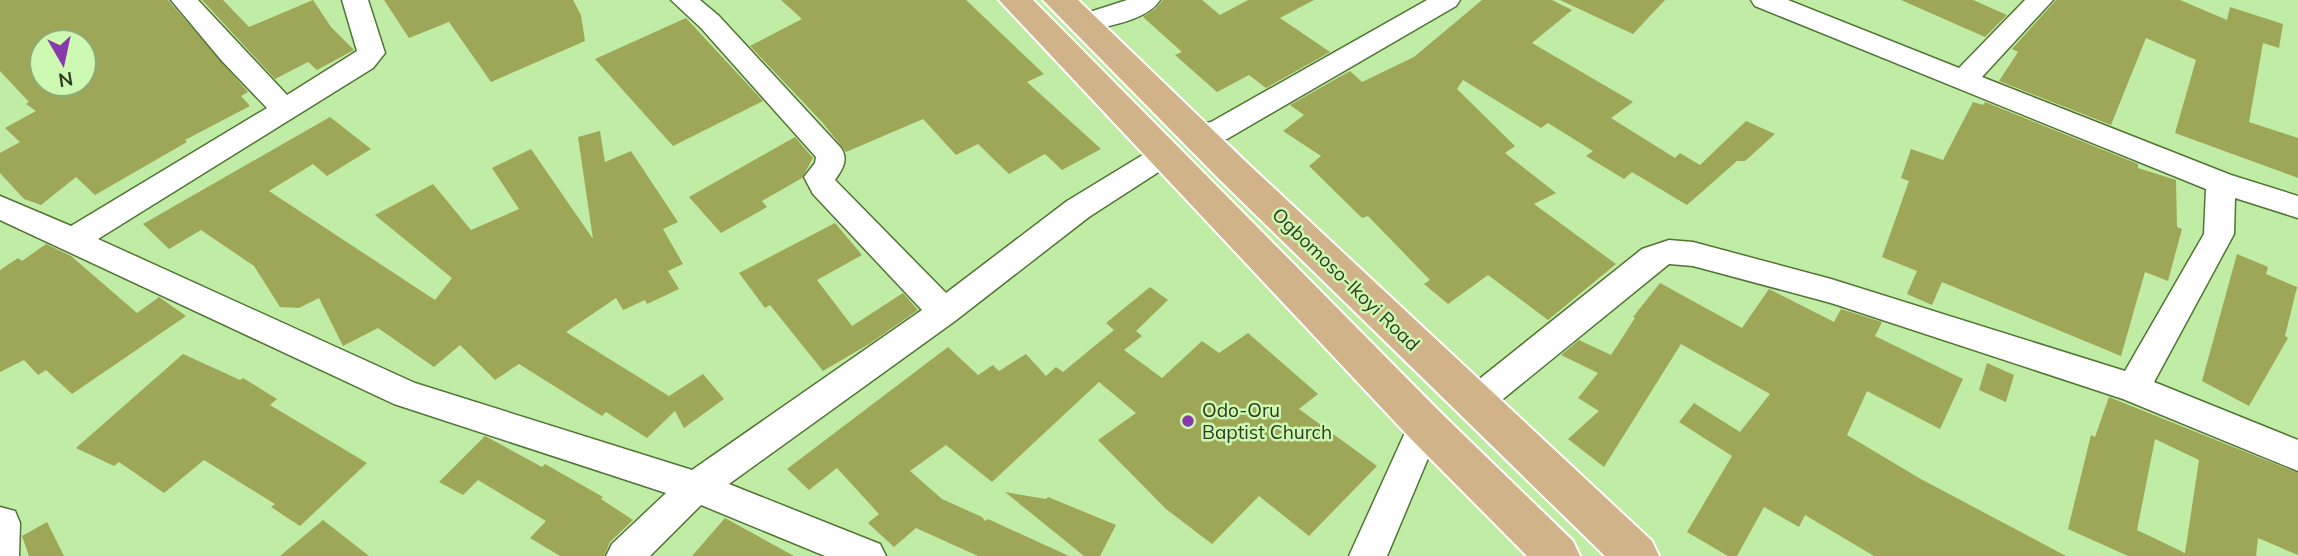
<svg xmlns="http://www.w3.org/2000/svg" width="2298" height="556" font-family="Mulish,sans-serif">
	<style>
		.building { fill: #9ea657; fill-rule: evenodd }
		.lines { fill: none; stroke-linecap: round; stroke-linejoin: round }
		.minor-casing { stroke: #507533; stroke-width: 3 }
		.major-casing { stroke: #fff; stroke-width: 4 }
		.minor { fill: #fff; fill-rule: evenodd }
		.major { fill: #d0b389; fill-rule: evenodd }
		.poi-dot { fill: #883aab; stroke: #cef9b2; stroke-width: 2.5 }
		.labels { text-anchor: middle; dominant-baseline: central; stroke-width: 5; stroke-linejoin: round; paint-order: stroke }
		.street-label { font-size: 19px; fill: #2b3b1f; stroke: #cef9b2 }
		.poi-label { font-size: 19px; fill: #2b3b1f; stroke: #cef9b2; text-anchor: start }
	</style>
	<rect width="100%" height="100%" fill="#c1eca5"/>
	<g class="building">
		<path d="M0 0H168L248 92 241 96 250 106 185 140 187 142 95 195 76 177 41 205 24 199 0 173V153L20 142 5 128 36 111 26 104 29 102 0 71ZM42 42H84V84H42Z"/>
		<polygon points="202,0 223,0 249,27 313,0 331,27 354,50 317,70 308,62 275,79"/>
		<polygon points="384,0 573,0 581,15 585,41 491,82 449,22 409,38"/>
		<polygon points="781,0 966,0 1044,74 1027,82 1101,149 1062,170 1045,154 1009,174 978,144 956,155 923,119 846,152 822,122 750,46 802,19"/>
		<polygon points="1163,0 1202,0 1220,15 1248,0 1314,0 1280,18 1330,52 1266,88 1249,75 1217,92 1175,55 1182,52 1143,17 1155,9"/>
		<polygon points="1482,0 1552,0 1572,10 1532,43 1633,102 1611,118 1675,158 1680,153 1700,165 1746,121 1775,134 1745,161 1737,161 1687,205 1632,172 1624,179 1586,156 1593,151 1548,123 1541,128 1463,80 1457,89 1515,146 1505,153 1556,193 1534,204 1616,264 1548,320 1488,275 1448,304 1424,284 1430,280 1368,216 1362,218 1309,166 1321,156 1283,131 1304,115 1290,105 1350,71 1362,82 1414,57"/>
		<polygon points="1560,0 1665,0 1633,34"/>
		<polygon points="1901,0 1973,0 2007,15 1985,37"/>
		<polygon points="2056,0 2180,0 2227,20 2230,7 2283,24 2279,48 2263,43 2249,122 2298,138 2298,178 2175,133 2196,60 2146,38 2111,125 1999,81 2018,52 2012,49"/>
		<polygon points="686,18 763,101 673,146 595,59"/>
		<polygon points="1973,102 1983,105 1985,102 2138,164 2138,168 2176,180 2177,227 2182,229 2168,281 2145,272 2121,356 1942,282 1932,305 1907,294 1917,271 1882,257 1909,181 1901,178 1911,149 1943,160"/>
		<polygon points="330,117 371,149 327,176 313,164 269,191 435,300 452,278 375,215 433,184 471,230 519,209 492,168 531,149 593,239 578,137 600,131 605,162 631,151 678,222 663,229 683,264 668,271 679,289 647,304 645,300 623,310 616,298 566,332 669,396 703,374 724,399 684,428 675,411 647,438 606,412 602,416 519,364 495,380 460,345 434,367 378,328 343,346 319,298 299,308 280,307 254,266 201,230 169,249 143,224"/>
		<polygon points="795,137 813,158 802,178 762,201 767,207 721,233 689,197"/>
		<polygon points="835,223 862,255 817,280 852,326 903,293 918,310 869,344 823,371 770,305 765,308 739,273"/>
		<polygon points="46,244 71,256 137,313 159,297 186,316 72,394 46,370 38,375 24,360 0,372 0,270 18,258 22,261"/>
		<polygon points="2237,254 2268,267 2266,274 2297,287 2285,336 2288,338 2249,406 2202,381"/>
		<polygon points="1660,283 1742,328 1769,289 1834,322 1841,309 1882,322 1875,336 1963,379 1940,429 1867,391 1847,435 1919,478 2066,556 1874,556 1805,515 1799,527 1764,507 1737,556 1728,556 1687,532 1732,456 1679,422 1694,403 1740,432 1770,394 1681,344 1604,467 1568,439 1599,411 1578,398 1598,373 1561,355 1579,340 1611,355 1635,318 1633,317"/>
		<polygon points="1150,287 1168,300 1136,331 1142,336 1124,350 1162,378 1202,341 1219,353 1248,333 1318,394 1299,409 1377,466 1309,536 1259,496 1212,544 1166,509 1098,440 1136,413 1099,382 992,482 946,445 910,471 942,499 982,517 985,521 988,519 1069,556 978,556 916,528 894,547 868,523 879,514 837,468 809,490 787,469 948,347 978,375 993,365 999,371 1026,354 1046,376 1056,367 1063,372 1114,330 1106,323"/>
		<polygon points="183,354 240,380 243,378 277,399 270,405 367,463 300,526 271,507 275,504 204,460 164,493 119,462 114,466 76,448"/>
		<polygon points="1987,363 2014,375 2006,402 1979,390"/>
		<path d="M2109 397 2298 473V555L2258 538 2256 556H2128L2068 529 2091 435 2095 437ZM2155 439 2199 460 2185 553 2137 530Z"/>
		<polygon points="485,436 542,467 545,464 603,497 601,499 633,520 610,542 604,556 560,556 530,538 546,521 478,480 463,495 439,482"/>
		<polygon points="1005,492 1046,499 1048,497 1116,525 1100,556 1084,556"/>
		<polygon points="725,518 794,556 692,556"/>
		<polygon points="323,520 369,556 280,556"/>
		<polygon points="47,522 64,556 29,556 22,536"/>
	</g>
	<g class="lines">
		<defs>
			<g id="minor">
				<path d="M171 0H198L287 95 357 51 342 0H368L385 53 373 68 98 239 415 383 692 470 922 310 813 194 804 177 815 163 816 157 701 28 671 0H700L719 16 841 148C849 160 842 170 835 180L946 293 1067 201 1154 148 1164 145 1174 148 1179 155 1174 162 1089 217 955 321 729 484 880 544 886 556H825L701 505 650 556H606L612 544 666 493 394 404 0 220V196L71 226 267 108 222 61Z"/>
				<path d="M1127 0H1160C1147 21 1106 26 1083 32L1074 29 1070 23 1074 17Z"/>
				<polygon points="1427,0 1460,0 1456,6 1227,139 1195,144 1185,141 1181,134 1185,127 1211,122"/>
				<polygon points="1751,0 1788,0 1959,68 2025,0 2053,0 1982,77 2231,175 2298,196 2298,218 2235,198 2234,234 2154,382 2298,440 2298,471 2123,399 1831,303 1693,266 1669,264 1487,412 1475,416 1463,412 1458,402 1463,392 1642,249 1669,240 1693,242 1831,279 2125,371 2204,234 2206,189 1755,6"/>
				<polygon points="1425,410 1437,415 1442,425 1387,556 1349,556 1413,415"/>
				<polygon points="0,507 15,511 20,523 19,556 0,556"/>
			</g>
			<g id="major">
				<polygon points="999,0 1033,0 1440,412 1573,541 1580,556 1527,556 1410,438"/>
				<polygon points="1043,0 1078,0 1245,161 1652,541 1659,556 1605,556 1219,179"/>
			</g>
		</defs>
		<use href="#minor" class="minor-casing"/>
		<use href="#major" class="major-casing"/>
		<use href="#minor" class="minor"/>
		<use href="#major" class="major"/>
	</g>
	<circle class="poi-dot" cx="1188" cy="421" r="7"/>
	<g class="labels">
		<g class="street-label">
			<text transform="translate(1346 279) rotate(44)">Ogbomoso-Ikoyi Road</text>
		</g>
		<g class="poi-label">
			<text x="1202" y="410">Odo-Oru<tspan x="1202" dy="22">Baptist Church</tspan></text>
		</g>
	</g>
	<g transform="translate(63 63) rotate(171)"><circle r="33" fill="#cef9b2" stroke="#8dad77" stroke-width="2"/>
	<path d="M0-5L12 26L0 18L-12 26Z" fill="#883aab"/>
	<text y="-10" font-size="19" font-weight="bold" text-anchor="middle" fill="#2b3b1f">N</text>
	</g>
</svg>
